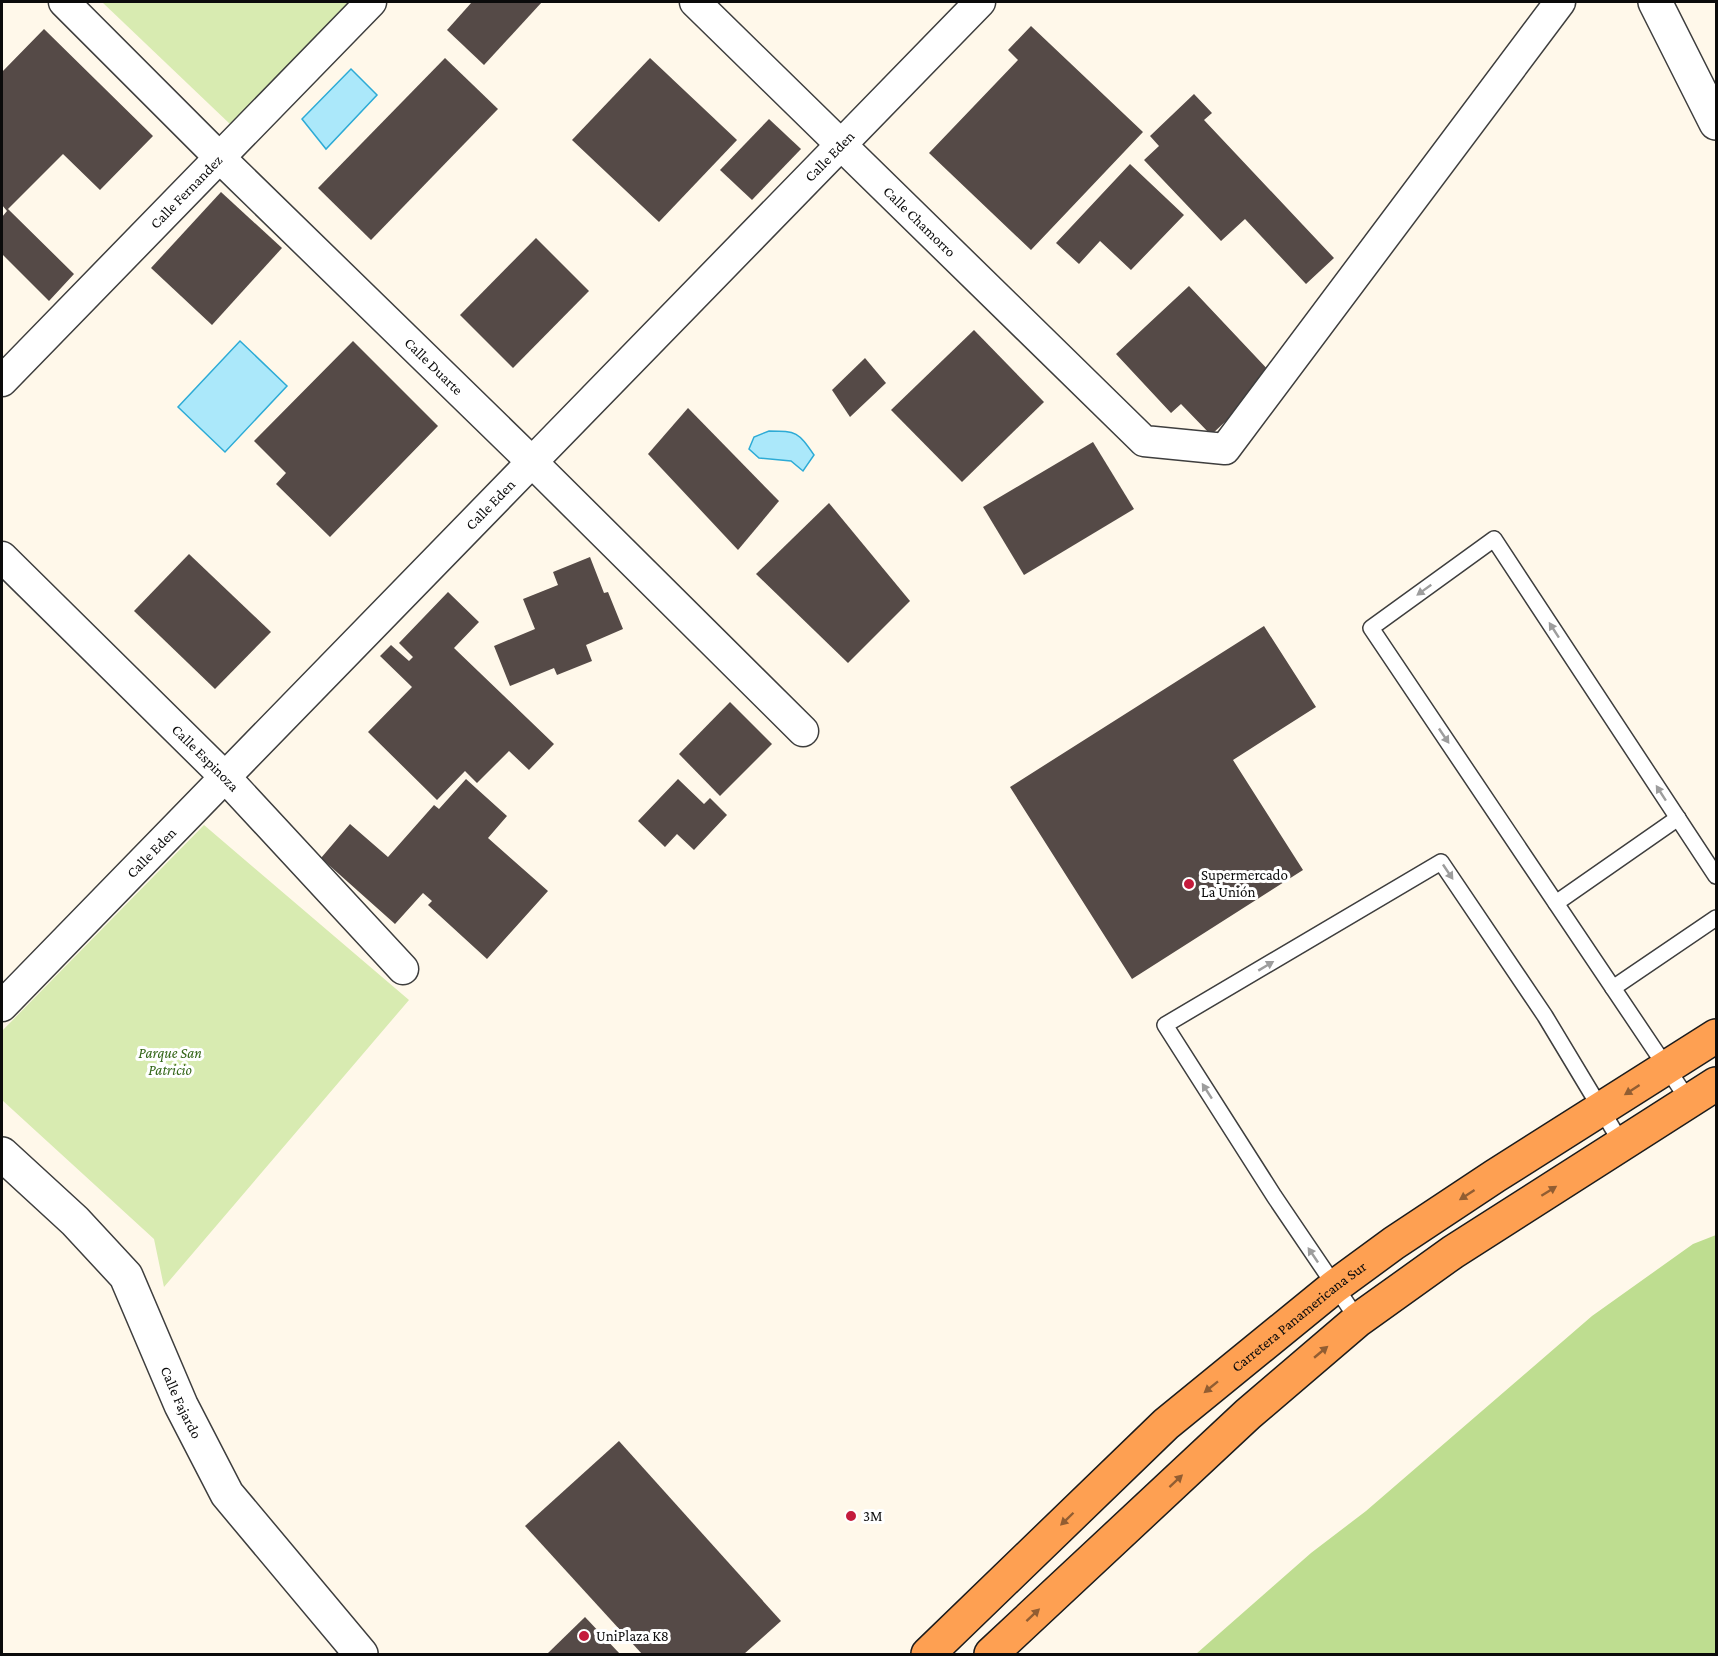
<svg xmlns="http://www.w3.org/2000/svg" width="1718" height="1656" font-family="'Crimson Pro',serif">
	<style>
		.green { fill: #d8ebb1 }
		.forest { fill: #bedd90 }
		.water { fill: #abe8fa; stroke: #2dabd6; stroke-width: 1.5 }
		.building { fill: #554a47 }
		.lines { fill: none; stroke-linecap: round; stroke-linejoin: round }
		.service-casing { stroke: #3e3e3e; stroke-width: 18 }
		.minor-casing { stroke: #3e3e3e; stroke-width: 33 }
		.tertiary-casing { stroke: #3e3e3e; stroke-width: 36 }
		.trunk-casing { stroke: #1c1c1c; stroke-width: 36 }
		.service { stroke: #fff; stroke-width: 15 }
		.minor { stroke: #fff; stroke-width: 30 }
		.tertiary { stroke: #fff; stroke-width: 33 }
		.trunk { stroke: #fea052; stroke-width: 33 }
		.oneway { fill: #9d9d9d }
		.oneway2 { fill: #915d32 }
		.poi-dot { fill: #c41b3c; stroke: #fff; stroke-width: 2 }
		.labels { text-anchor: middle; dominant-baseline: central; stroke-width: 6; stroke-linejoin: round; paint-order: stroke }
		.street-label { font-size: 15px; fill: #0b0b0b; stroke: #fff }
		.poi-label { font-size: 15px; fill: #0b0b0b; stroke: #fff; text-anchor: start }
		.park-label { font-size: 15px; font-style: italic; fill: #346618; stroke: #fff }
	</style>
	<rect width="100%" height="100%" fill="#fff8ea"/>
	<g class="green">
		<polygon points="102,2 359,2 231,125"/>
		<polygon points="204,825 409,1000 164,1287 154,1239 2,1100 2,1031"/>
	</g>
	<polygon class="forest" points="1716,1235 1716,1654 1196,1654 1311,1553 1366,1511 1592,1316 1693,1244"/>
	<g class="water">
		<polygon points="351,69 377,95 326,149 302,119"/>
		<polygon points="240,341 287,386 225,452 178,407"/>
		<path d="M769 431C797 431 798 432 814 455L803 471 791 461 759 458 749 449 754 437Z"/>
	</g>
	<g class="building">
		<polygon points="472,2 542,2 484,65 447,30"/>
		<polygon points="1031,26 1143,132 1031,250 929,153 1018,60 1008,50"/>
		<polygon points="44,29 153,136 100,190 63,154 8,209 74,274 49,301 2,254 2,217 7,211 2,205 2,72"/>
		<polygon points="445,58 498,109 371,240 318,188"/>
		<polygon points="650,58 737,140 659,222 572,140"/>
		<polygon points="1194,94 1212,113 1204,120 1334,258 1306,284 1245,219 1221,241 1144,160 1159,146 1150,136"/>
		<polygon points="769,119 801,149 752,200 720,170"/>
		<polygon points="1130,164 1184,215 1131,270 1100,241 1079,264 1056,243"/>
		<polygon points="221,192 282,248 212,325 151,268"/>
		<polygon points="536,238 589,291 513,368 460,315"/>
		<polygon points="1189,286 1274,376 1211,435 1181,404 1171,413 1116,354"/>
		<polygon points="974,330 1044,402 962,482 891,410"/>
		<polygon points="353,341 438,426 330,537 276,484 286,473 254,441"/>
		<polygon points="865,358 886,383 850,417 832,390"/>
		<polygon points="688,408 779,501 738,550 648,454"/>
		<polygon points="1093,442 1134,509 1024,575 983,507"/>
		<polygon points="829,503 910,601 848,663 756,574"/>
		<polygon points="189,554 271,632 215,689 134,611"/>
		<polygon points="590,557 604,593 608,592 623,629 586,645 592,661 557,675 554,668 510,686 494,646 535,629 523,599 558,585 553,572"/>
		<polygon points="448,592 479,622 454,648 554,744 529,770 509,751 477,783 465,771 437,800 368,732 412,687 380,656 391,645 409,661 413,657 399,643"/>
		<polygon points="1264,626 1316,707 1233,760 1303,870 1132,979 1010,787"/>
		<polygon points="730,702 772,744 720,796 679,754"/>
		<polygon points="466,779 507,816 488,838 548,891 487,959 428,905 432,901 423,893 395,924 321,858 350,824 388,857 434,805 439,809"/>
		<polygon points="678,779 704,804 710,798 727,815 694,850 677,834 665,847 638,821"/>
		<polygon points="619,1441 781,1621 744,1654 642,1654 525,1526"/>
		<polygon points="585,1617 620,1654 547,1654"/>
	</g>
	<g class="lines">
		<defs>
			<g id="service">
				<polyline points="1556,903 1678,818"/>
				<polyline points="1613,988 1716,918"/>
				<polyline points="1689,1101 1371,628 1494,539 1716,876"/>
				<polyline points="1358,1320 1274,1196 1165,1025 1441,862 1545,1016 1622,1144"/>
			</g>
			<g id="minor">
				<path id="s1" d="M64 2 219 157 532 462 803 731"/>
				<path id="s2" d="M695 2 1144 441 1225 449 1560 2"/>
				<path id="s3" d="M2 381 371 2"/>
				<path id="s4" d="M2 557 225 777 403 969"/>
				<path id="s5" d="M2 1006 980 2"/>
			</g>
			<g id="tertiary">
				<polyline points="1655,2 1716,123"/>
				<path id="s6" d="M2 1154 75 1221 126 1276 181 1405 227 1494 361 1654"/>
			</g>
			<g id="trunk">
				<path id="s7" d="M928 1654 1166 1424 1334 1287 1394 1243 1495 1176 1716 1036"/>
				<polyline points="991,1654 1248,1414 1358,1320 1453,1252 1716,1084"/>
			</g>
		</defs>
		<use href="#service" class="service-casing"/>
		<use href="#minor" class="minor-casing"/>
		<use href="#tertiary" class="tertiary-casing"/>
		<use href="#trunk" class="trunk-casing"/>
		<use href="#service" class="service"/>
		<use href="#minor" class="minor"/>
		<use href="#tertiary" class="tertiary"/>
		<use href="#trunk" class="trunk"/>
	</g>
	<defs><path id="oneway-solid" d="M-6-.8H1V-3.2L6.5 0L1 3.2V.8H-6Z" transform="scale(1.5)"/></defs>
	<g class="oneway">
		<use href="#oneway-solid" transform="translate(1424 590) rotate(144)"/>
		<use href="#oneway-solid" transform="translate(1554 630) rotate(-123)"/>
		<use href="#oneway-solid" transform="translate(1444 736) rotate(56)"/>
		<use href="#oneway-solid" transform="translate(1661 793) rotate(-123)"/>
		<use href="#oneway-solid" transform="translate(1448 872) rotate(56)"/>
		<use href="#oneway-solid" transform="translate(1266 966) rotate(-31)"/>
		<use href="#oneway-solid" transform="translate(1207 1091) rotate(-123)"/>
		<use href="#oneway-solid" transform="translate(1313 1255) rotate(-124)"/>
	</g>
	<g class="oneway2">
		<use href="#oneway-solid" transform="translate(1632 1090) rotate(147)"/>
		<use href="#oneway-solid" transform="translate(1549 1191) rotate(-32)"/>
		<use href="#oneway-solid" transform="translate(1467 1195) rotate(147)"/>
		<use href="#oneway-solid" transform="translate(1321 1352) rotate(-40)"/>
		<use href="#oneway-solid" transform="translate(1211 1387) rotate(141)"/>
		<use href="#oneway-solid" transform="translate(1176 1481) rotate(-43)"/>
		<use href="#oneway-solid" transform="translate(1067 1519) rotate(136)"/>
		<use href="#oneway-solid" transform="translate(1033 1615) rotate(-43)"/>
	</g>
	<g class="poi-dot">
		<circle cx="1189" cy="884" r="6"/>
		<circle cx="851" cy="1516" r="6"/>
		<circle cx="584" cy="1636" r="6"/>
	</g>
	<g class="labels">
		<g class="street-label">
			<text stroke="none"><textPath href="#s5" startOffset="1186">Calle Eden</textPath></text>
			<text stroke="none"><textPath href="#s3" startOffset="264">Calle Fernandez</textPath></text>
			<text stroke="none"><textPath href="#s2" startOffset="314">Calle Chamorro</textPath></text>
			<text stroke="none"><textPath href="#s1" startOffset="519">Calle Duarte</textPath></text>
			<text stroke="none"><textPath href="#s5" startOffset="700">Calle Eden</textPath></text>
			<text stroke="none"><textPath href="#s4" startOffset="286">Calle Espinoza</textPath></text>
			<text stroke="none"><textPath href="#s5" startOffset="214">Calle Eden</textPath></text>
			<text stroke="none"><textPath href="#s7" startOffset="502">Carretera Panamericana Sur</textPath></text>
			<text stroke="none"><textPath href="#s6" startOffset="312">Calle Fajardo</textPath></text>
		</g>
		<g class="poi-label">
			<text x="1201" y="875">Supermercado<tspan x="1201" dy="17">La Unión</tspan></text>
			<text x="863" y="1516">3M</text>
			<text x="596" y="1636">UniPlaza K8</text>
		</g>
		<g class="park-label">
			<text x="170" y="1053">Parque San<tspan x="170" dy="17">Patricio</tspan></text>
		</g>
	</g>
	<rect width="1718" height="1656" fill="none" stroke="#0b0b0b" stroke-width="6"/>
</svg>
